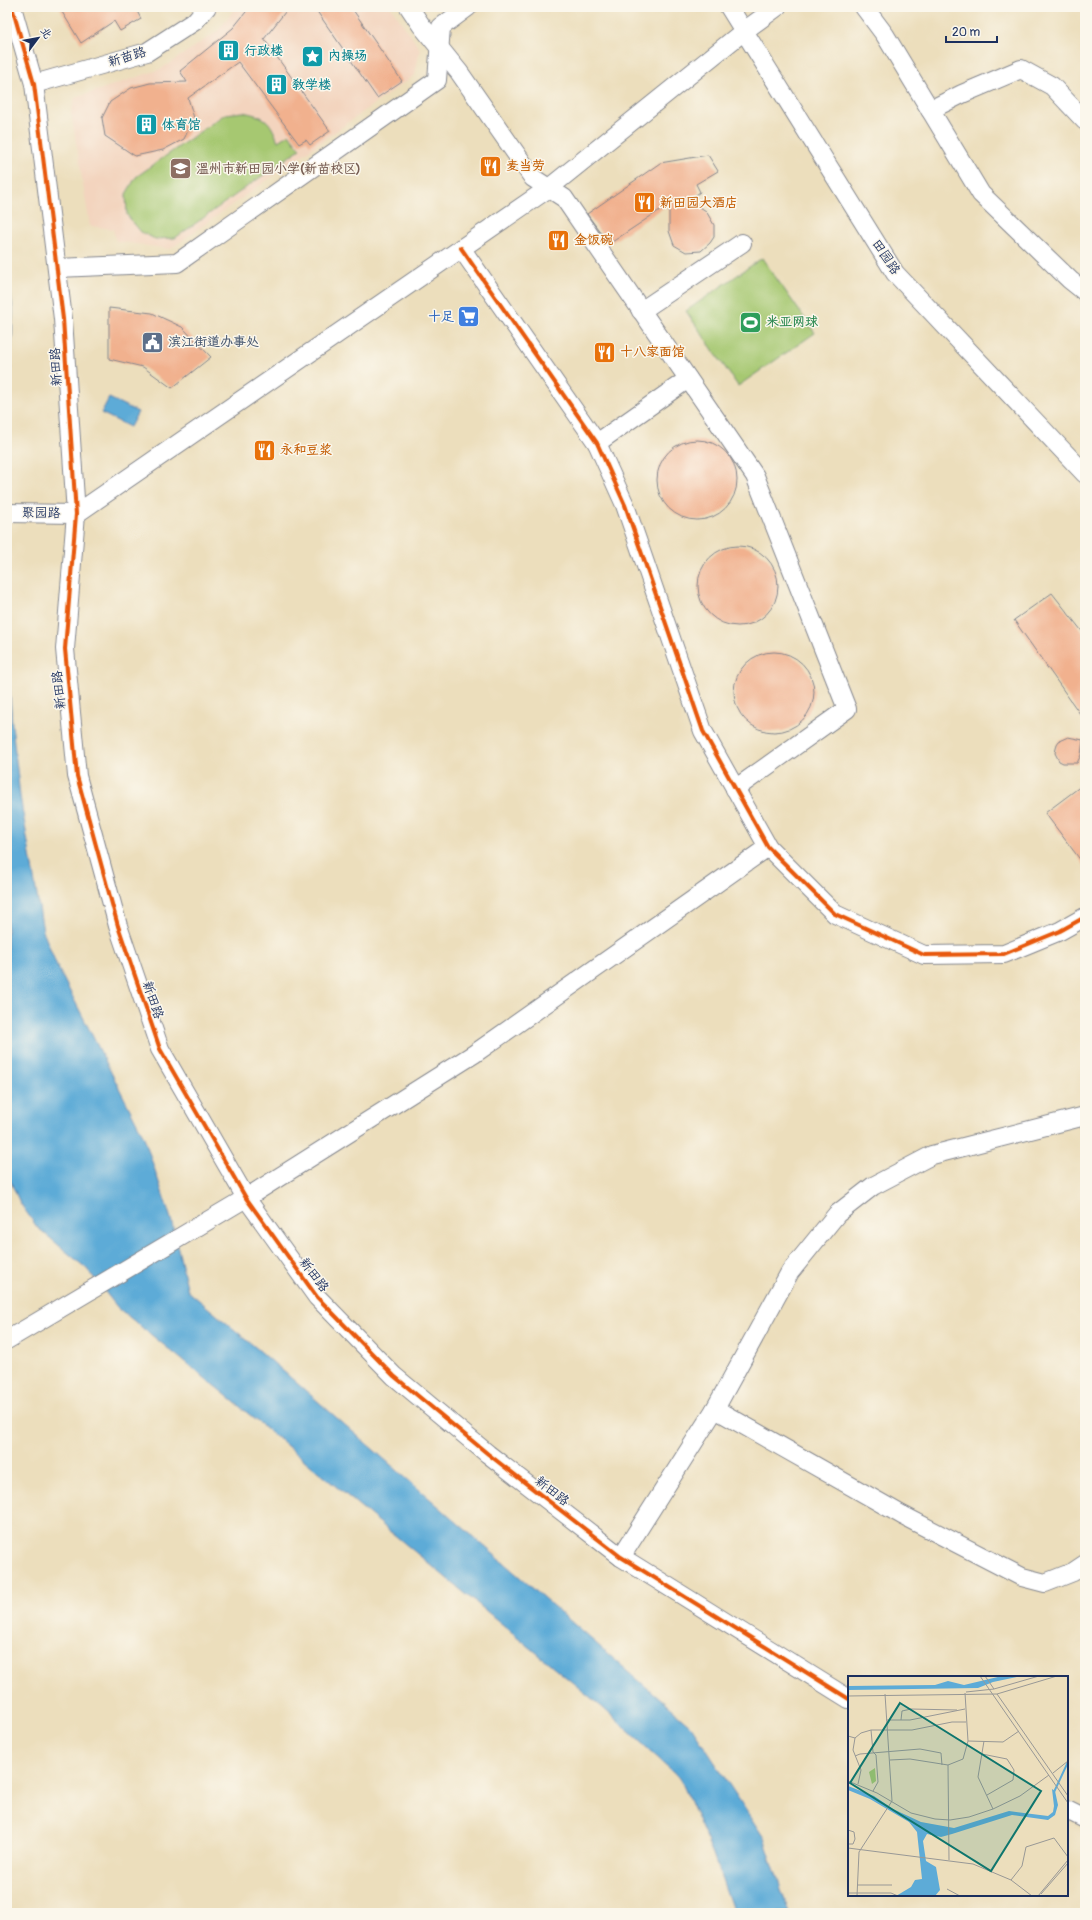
<svg xmlns="http://www.w3.org/2000/svg" width="1092" height="1920" font-family="Pangolin,'LXGW WenKai TC',sans-serif">
	<style>
		.built { fill: #f3d4be }
		.green { fill: #a6c871; stroke: #607c68 }
		.water { fill: #5dabd7; stroke: #3c6d9a }
		.building { fill: #f1b18e }
		.lines { fill: none; stroke-linecap: round; stroke-linejoin: round }
		.minor-casing { stroke: #84868d; stroke-width: 20 }
		.minor { stroke: #fff; stroke-width: 18 }
		.cycleway-casing { stroke: #fbf7ec; stroke-width: 6 }
		.cycleway { stroke: #e8590c; stroke-width: 4 }
		.labels { text-anchor: middle; dominant-baseline: central; stroke-width: 3; stroke-linejoin: round; paint-order: stroke }
		.culture-label { font-size: 13px; font-weight: bold; fill: #0d838f; stroke: #fbf7ec; text-anchor: start }
		.street-label { font-size: 13px; fill: #1b2f5e; stroke: #fbf7ec }
		.food-label { font-size: 13px; font-weight: bold; fill: #c56008; stroke: #fbf7ec; text-anchor: start }
		.education-label { font-size: 13px; font-weight: bold; fill: #785e54; stroke: #fbf7ec; text-anchor: start }
		.shop-label { font-size: 13px; font-weight: bold; fill: #366cbe; stroke: #fbf7ec; text-anchor: end }
		.leisure-label { font-size: 13px; font-weight: bold; fill: #27864d; stroke: #fbf7ec; text-anchor: start }
		.service-label { font-size: 13px; font-weight: bold; fill: #4e5e75; stroke: #fbf7ec; text-anchor: start }
		.inset-river { fill: none; stroke: #5dabd7; stroke-width: 2 }
		.inset-road { fill: none; stroke: #989896; stroke-width: 1 }
		.view { fill: #0f766e; fill-opacity: 0.15; stroke: #0f766e; stroke-width: 2 }
		.inset-edge { fill: none; stroke: #1b2f5e; stroke-width: 2 }
	</style>
	<rect width="100%" height="100%" fill="#fbf7ec"/>
	<filter id="ink" filterUnits="userSpaceOnUse"><feTurbulence type="fractalNoise" baseFrequency=".025" numOctaves="2"/><feDisplacementMap in="SourceGraphic" scale="8" xChannelSelector="R" yChannelSelector="G"/><feConvolveMatrix kernelMatrix="1 2 1 2 8 2 1 2 1" color-interpolation-filters="sRGB"/></filter>
	<filter id="wash" filterUnits="userSpaceOnUse"><feTurbulence type="fractalNoise" baseFrequency=".012" numOctaves="4" result="noise"/><feDisplacementMap in="SourceGraphic" scale="16" xChannelSelector="R" yChannelSelector="G"/><feGaussianBlur stdDeviation="0.9" result="paint"/><feColorMatrix in="noise" values="0 0 0 0 0 0 0 0 0 0 0 0 0 0 0 0 0 1.4 0 .05"/><feComposite in="paint" operator="in"/></filter>
	<g filter="url(#wash)">
		<rect width="100%" height="100%" fill="#ecdebc"/>
		<polygon class="built" points="236,7 391,7 420,49 415,75 170,249 116,241 113,229 90,226 71,112 75,98 161,69 218,31"/>
		<g class="green">
			<path d="M243 112C266 117 269 119 278 141L289 134 300 149 175 238 155 239 141 232 127 215 126 194 136 177 225 114Z"/>
			<polygon points="762,258 815,333 738,386 686,311"/>
		</g>
		<g class="water">
			<polygon points="7,265 13,311 7,470"/>
			<polygon points="109,398 138,412 130,427 101,413"/>
			<polygon points="7,645 12,725 20,796 43,931 57,966 144,1137 171,1219 188,1291 260,1351 691,1726 764,1838 789,1913 734,1913 713,1854 680,1778 602,1707 227,1396 118,1308 87,1269 37,1227 20,1203 7,1173"/>
		</g>
		<g id="blocks">
			<g class="building">
				<polygon points="59,7 135,7 141,19 120,31 114,21 81,43"/>
				<polygon points="250,7 289,7 264,39 330,131 310,145 306,140 299,144 238,62 188,98 194,118 184,139 163,150 135,156 105,136 102,118 110,102 131,88 150,83 187,82 180,71 233,28"/>
				<polygon points="314,7 351,7 402,81 377,98"/>
				<polygon points="708,155 718,171 696,184 700,192 689,200 706,211 714,225 714,237 710,243 701,251 686,252 674,245 669,231 669,204 609,244 587,214 660,163"/>
				<polygon points="109,308 152,313 182,327 211,357 172,388 143,367 109,359"/>
				<circle cx="697" cy="480" r="40"/>
				<circle cx="738" cy="586" r="40"/>
				<polygon points="1052,593 1085,635 1085,721 1014,620"/>
				<circle cx="774" cy="692" r="40"/>
				<polygon points="1068,737 1083,740 1081,755 1077,763 1063,763 1059,761 1055,753 1057,744 1059,741"/>
				<polygon points="1085,783 1085,866 1045,813"/>
			</g>
		</g>
	</g>
	<g filter="url(#ink)">
		<use href="#blocks" fill-opacity="0" stroke="#84868d" stroke-width="1"/>
		<g class="lines">
			<defs>
				<g id="minor">
					<polyline points="12,7 34,84 63,319 76,514 65,649 77,776 118,926 160,1049 246,1198 317,1297 394,1376 488,1454 621,1557 849,1699"/>
					<polyline points="409,7 421,25 459,72 533,178 564,198 755,476 847,709 735,789"/>
					<polyline points="729,7 895,273 1085,474"/>
					<polyline points="864,7 885,35 981,194 1070,280 1085,292"/>
					<polyline points="34,84 147,52 195,21 207,7"/>
					<polyline points="930,110 962,94 1021,69 1052,86 1085,121"/>
					<polyline points="461,248 597,443 625,505 703,731 768,847 835,914 924,955 1004,954 1060,931 1085,917"/>
					<polyline points="57,268 177,263 437,80 441,27 468,7"/>
					<polyline points="641,311 742,243"/>
					<polyline points="597,443 688,379"/>
					<polyline points="7,513 76,514 549,188 744,31 777,7"/>
					<polyline points="7,1340 246,1198 474,1054 768,847"/>
					<polyline points="715,1409 902,1515 1022,1577 1045,1583 1073,1572 1085,1564"/>
					<polyline points="621,1557 715,1409 790,1272 837,1214 873,1186 932,1155 1085,1116"/>
					<polyline points="1067,1810 1085,1819"/>
				</g>
			</defs>
			<use href="#minor" class="minor-casing"/>
			<use href="#minor" class="minor"/>
			<defs>
				<g id="cycleway">
					<polyline points="12,7 34,84 63,319 76,514 65,649 77,776 118,926 160,1049 246,1198 317,1297 394,1376 488,1454 621,1557 849,1699"/>
					<polyline points="461,248 597,443 625,505 703,731 768,847 835,914 924,955 1004,954 1060,931 1085,917"/>
				</g>
			</defs>
			<use href="#cycleway" class="cycleway-casing"/>
			<use href="#cycleway" class="cycleway"/>
		</g>
	</g>
	<defs>
		<symbol id="building-square" viewBox="-11 -11 22 22"><rect x="-9" y="-9" width="18" height="18" rx="4" fill="#0f9aa8" stroke="#fbf7ec"/><path d="M-4-6H4V6H1V3H-1V6H-4ZM-2.5-4.3h1.7v1.8h-1.7ZM.8-4.3h1.7v1.8H.8ZM-2.5-1h1.7V.8h-1.7ZM.8-1h1.7V.8H.8Z" fill="#fff"/></symbol>
		<symbol id="sight-square" viewBox="-11 -11 22 22"><rect x="-9" y="-9" width="18" height="18" rx="4" fill="#0f9aa8" stroke="#fbf7ec"/><path d="M0-6L1.8-2.2L6-1.7L2.9 1.2L3.7 5.4L0 3.3L-3.7 5.4L-2.9 1.2L-6-1.7L-1.8-2.2Z" fill="#fff"/></symbol>
		<symbol id="restaurant-square" viewBox="-11 -11 22 22"><rect x="-9" y="-9" width="18" height="18" rx="4" fill="#e8710a" stroke="#fbf7ec"/><path d="M-5-6h1v4h1v-4h1v4h1v-4h1v5L-1.5 .5V6h-2V.5L-5-1ZM5-6V6H3V1.5H1.5Q1.5-4 5-6Z" fill="#fff"/></symbol>
		<symbol id="school-square" viewBox="-11 -11 22 22"><rect x="-9" y="-9" width="18" height="18" rx="4" fill="#8d6e63" stroke="#fbf7ec"/><path d="M0-5L7-2L0 1L-7-2ZM-4 1L0 2.5L4 1V4Q0 6-4 4Z" fill="#fff"/></symbol>
		<symbol id="supermarket-square" viewBox="-11 -11 22 22"><rect x="-9" y="-9" width="18" height="18" rx="4" fill="#3f7fe0" stroke="#fbf7ec"/><path d="M-6-5.5h2.5l.6 2H6L4.5 2H-2.5L-4.4-4H-6ZM-1.5 3.2a1.3 1.3 0 1 0 .1 0ZM3 3.2a1.3 1.3 0 1 0 .1 0Z" fill="#fff"/></symbol>
		<symbol id="stadium-square" viewBox="-11 -11 22 22"><rect x="-9" y="-9" width="18" height="18" rx="4" fill="#2e9e5b" stroke="#fbf7ec"/><path d="M0-5a6.5 5 0 1 0 0 10a6.5 5 0 1 0 0-10ZM-3.5-1.8h7v3.6h-7Z" fill="#fff"/></symbol>
		<symbol id="civic-square" viewBox="-11 -11 22 22"><rect x="-9" y="-9" width="18" height="18" rx="4" fill="#5c6f8a" stroke="#fbf7ec"/><path d="M-.6-6.5H3V-4.5H.6V-3L4-1V1h2V6H-6V1h2V-1L-.6-3ZM-1.2 2.5V6h2.4V2.5Z" fill="#fff"/></symbol>
	</defs>
	<g fill-rule="evenodd">
		<use href="#building-square" x="216" y="38" width="25" height="25"/>
		<use href="#sight-square" x="300" y="44" width="25" height="25"/>
		<use href="#building-square" x="264" y="72" width="25" height="25"/>
		<use href="#building-square" x="134" y="112" width="25" height="25"/>
		<use href="#restaurant-square" x="478" y="154" width="25" height="25"/>
		<use href="#school-square" x="168" y="156" width="25" height="25"/>
		<use href="#restaurant-square" x="632" y="190" width="25" height="25"/>
		<use href="#restaurant-square" x="546" y="228" width="25" height="25"/>
		<use href="#supermarket-square" x="456" y="304" width="25" height="25"/>
		<use href="#stadium-square" x="738" y="310" width="25" height="25"/>
		<use href="#civic-square" x="140" y="330" width="25" height="25"/>
		<use href="#restaurant-square" x="592" y="340" width="25" height="25"/>
		<use href="#restaurant-square" x="252" y="438" width="25" height="25"/>
	</g>
	<g class="labels">
		<g class="culture-label">
			<text x="244" y="51">行政楼</text>
			<text x="328" y="56">内操场</text>
			<text x="292" y="85">教学楼</text>
			<text x="162" y="125">体育馆</text>
		</g>
		<g class="street-label">
			<text transform="translate(127 57) rotate(-17)">新苗路</text>
			<text transform="translate(886 257) rotate(56)">田园路</text>
			<text transform="translate(56 367) rotate(-93)">新田路</text>
			<text transform="translate(41 513) rotate(1)">聚园路</text>
			<text transform="translate(59 690) rotate(-96)">新田路</text>
			<text transform="translate(153 1000) rotate(71)">新田路</text>
			<text transform="translate(314 1275) rotate(53)">新田路</text>
			<text transform="translate(552 1491) rotate(38)">新田路</text>
		</g>
		<g class="food-label">
			<text x="506" y="166">麦当劳</text>
			<text x="660" y="203">新田园大酒店</text>
			<text x="574" y="240">金饭碗</text>
			<text x="620" y="352">十八家面馆</text>
			<text x="280" y="450">永和豆浆</text>
		</g>
		<g class="education-label">
			<text x="196" y="169">温州市新田园小学(新苗校区)</text>
		</g>
		<g class="shop-label">
			<text x="454" y="317">十足</text>
		</g>
		<g class="leisure-label">
			<text x="766" y="322">米亚网球</text>
		</g>
		<g class="service-label">
			<text x="168" y="342">滨江街道办事处</text>
		</g>
	</g>
	<g transform="translate(848 1676)">
		<rect width="220" height="220" fill="#ecdebc"/>
		<path d="M27 92 28 105 24 108 21 96Z" fill="#a6c871"/>
		<path d="M154 0H174L145 6 130 12 0 14V10L87 9 100 5 116 9ZM0 110 26 120 45 133 73 146 106 152 161 135 200 140 205 136 206 130 204 113 207 115 210 129 207 139 200 144 164 139 104 158 93 161 79 158 75 165 78 185 88 191 92 214 87 220H48L63 211 67 204 74 203 69 156 61 146 22 123 0 114Z" fill="#5dabd7"/>
		<path class="inset-river" d="M206 116 220 86"/>
		<path class="inset-road" d="M132 0 220 127M137 0 146 13M118 16 146 13 191 0M149 18 220 120M0 20 149 18 209 0M38 44H62L117 33M53 44 54 35 63 33 109 34M23 54 25 76 28 79 30 106 25 115M0 60 7 62 13 57 23 54H64L104 46H118M7 62 5 74 13 94 10 108M120 65 155 66 171 55M136 65 130 101 145 133M134 78 159 83 166 94 165 104 139 119M7 80 12 78 72 73 93 77 94 89M42 84 62 83 100 89 115 83 120 65 117 17M100 89 101 184M205 97 220 85M0 105 29 117 63 137 87 143 102 144 121 141 145 133 172 120 201 99M0 154 6 156 7 163 5 168H0M0 172 125 188 163 204 184 220M163 204 174 190 178 171 206 162 220 181M9 209H44M99 213 112 220M0 217H43L50 220M193 218 220 187M9 220 11 176 44 125 37 18M190 220 220 184"/>
		<path class="view" d="M52 27 193 115 143 195 2 107Z"/>
		<rect width="220" height="220" class="inset-edge"/>
	</g>
	<rect width="1092" height="1920" fill="none" stroke="#fbf7ec" stroke-width="24"/>
	<g transform="translate(38 38) rotate(58)" stroke="#fbf7ec" stroke-width="3" paint-order="stroke">
	<path d="M0-3L7 15L0 10L-7 15Z" fill="#1b2f5e"/>
	<text y="-6" font-size="11" font-weight="bold" text-anchor="middle" fill="#1b2f5e">北</text>
	</g>
	<path d="M946 36v6h51v-6" fill="none" stroke="#1b2f5e" stroke-width="2"/>
	<text x="952" y="36" font-size="12" fill="#1b2f5e" stroke="#fbf7ec" stroke-width="3" paint-order="stroke">20 m</text>
</svg>
